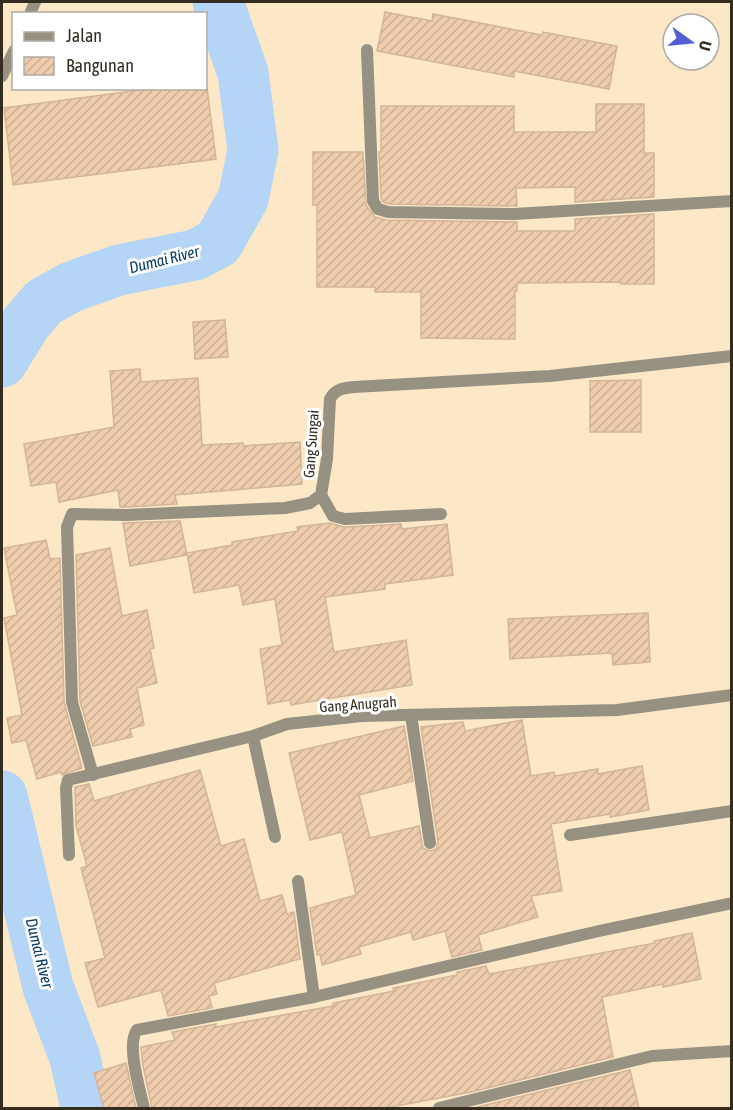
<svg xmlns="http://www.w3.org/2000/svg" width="733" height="1110" font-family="'Asap Condensed',sans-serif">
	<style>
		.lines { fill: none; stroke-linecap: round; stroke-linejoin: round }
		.river { stroke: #b4d5f5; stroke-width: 51 }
		.building { fill: url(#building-hatch); stroke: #d2b59a; stroke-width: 1.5 }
		.minor { stroke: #979182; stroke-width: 12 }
		.labels { text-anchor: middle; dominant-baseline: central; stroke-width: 6; stroke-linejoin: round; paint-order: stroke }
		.street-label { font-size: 15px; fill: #342c1f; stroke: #fff }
		.water-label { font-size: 16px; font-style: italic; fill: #0a3e66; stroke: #fff }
	</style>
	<defs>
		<pattern id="building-hatch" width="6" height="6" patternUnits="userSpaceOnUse" patternTransform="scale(1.5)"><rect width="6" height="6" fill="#eeccac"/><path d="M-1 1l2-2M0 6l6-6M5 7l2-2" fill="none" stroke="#cdaf94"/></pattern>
	</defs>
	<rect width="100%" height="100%" fill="#fce8c6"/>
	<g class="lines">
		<g class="river">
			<polyline points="2,362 26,323 44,302 71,287 119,270 195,255 218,243 243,199 253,150 243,73 218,2"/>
			<polyline points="2,796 48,987 75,1058 86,1108"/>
		</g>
	</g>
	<g class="building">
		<polygon points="385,12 432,21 433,14 542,35 543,32 617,46 609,89 514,71 514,77 377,51"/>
		<polygon points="156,88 207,88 216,159 13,185 4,108"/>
		<polygon points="596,104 644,104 644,153 654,153 654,197 575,202 575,187 516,188 517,206 389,204 383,202 381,198 379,152 381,152 381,106 514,106 514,132 596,132"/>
		<polygon points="313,152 363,152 366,205 375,217 386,220 517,222 517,231 575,231 575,219 654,214 654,284 621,284 621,282 517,283 517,291 515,291 515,339 421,338 421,292 375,292 375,287 317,287 317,205 313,205"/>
		<polygon points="225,320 228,357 195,359 193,322"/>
		<polygon points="140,369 141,382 198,378 202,445 243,443 243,446 300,442 302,484 175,495 177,504 126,507 120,507 118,490 59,502 56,482 31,486 24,444 114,427 110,371"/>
		<polygon points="641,380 641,432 590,432 590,381"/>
		<polygon points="180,521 187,555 130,566 123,523"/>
		<polygon points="329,523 345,527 401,524 402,529 447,524 453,575 385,584 385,589 325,597 334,652 406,640 412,685 291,705 290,700 268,704 260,649 282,645 275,599 243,605 239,585 194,593 187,553 232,545 232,542 298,531 297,527"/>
		<polygon points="46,540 50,559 60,558 64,702 82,768 62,775 61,772 37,779 26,740 12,743 7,718 22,715 4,618 17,615 4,548"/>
		<polygon points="110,548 122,616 147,610 154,648 150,649 157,683 137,688 144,725 130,729 132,737 93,746 80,701 76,555"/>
		<polygon points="648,613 650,662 613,665 612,653 510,659 508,619"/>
		<polygon points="522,720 531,776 554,772 555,776 598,769 598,774 642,766 649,810 610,817 610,814 551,824 562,891 531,896 538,917 478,935 482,950 452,957 445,931 413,940 411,932 359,947 361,954 322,965 320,954 317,955 310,908 356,895 342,832 310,840 289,753 404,726 413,781 359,795 370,838 419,826 423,848 431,851 436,849 438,842 421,727 463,722 465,731"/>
		<polygon points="200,770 221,846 244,839 260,901 282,895 287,914 294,912 300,959 214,983 217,994 209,996 212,1008 168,1016 161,990 98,1007 85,963 105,958 81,868 87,866 76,826 75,787 89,784 94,801"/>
		<polygon points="692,933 701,979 663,987 663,984 602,997 613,1057 471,1092 386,1108 152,1108 143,1066 141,1047 175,1040 172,1032 216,1024 216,1027 333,1006 333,1003 394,991 393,988 457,975 457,972 486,966 489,974 655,943 654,941"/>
		<polygon points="126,1063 136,1108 104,1108 94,1073"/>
		<polygon points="630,1070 639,1108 477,1108 477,1107"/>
	</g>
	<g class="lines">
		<g class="minor">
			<polyline points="30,14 35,2"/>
			<polyline points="367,50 373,201 378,209 388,212 514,214 732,201"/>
			<polyline points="2,76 14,51"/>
			<polyline points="321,495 333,516 345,519 441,514"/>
			<polyline points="411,715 430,843"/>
			<polyline points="253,736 275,837"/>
			<path d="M93 775 72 702 67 527 72 514 126 515 285 508 310 503 321 495 327 459 330 399C335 389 344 388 354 387L550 376 732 356"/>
			<polyline points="570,835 732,811"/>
			<polyline points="69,855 66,788 68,780 253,736 287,724 362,716 617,710 732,695"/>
			<polyline points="298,881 314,997"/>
			<path d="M144 1108C140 1090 126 1044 137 1030L314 997 599 931 732 903"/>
			<polyline points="439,1108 652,1056 732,1051"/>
		</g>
	</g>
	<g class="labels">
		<g class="street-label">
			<text transform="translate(311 444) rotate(-86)">Gang Sungai</text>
			<text transform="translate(358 704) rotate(-4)">Gang Anugrah</text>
		</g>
		<g class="water-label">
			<text transform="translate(164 259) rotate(-14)">Dumai River</text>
			<text transform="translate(40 953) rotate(76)">Dumai River</text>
		</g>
	</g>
	<rect width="733" height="1110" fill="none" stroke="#342c1f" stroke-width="6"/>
	<rect x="12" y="12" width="195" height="78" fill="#ffffff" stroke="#aeaba5" stroke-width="1.5"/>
	<rect x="24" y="32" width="30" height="9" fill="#979182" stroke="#aeaba5" stroke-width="1.5"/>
	<text x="66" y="42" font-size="18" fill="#342c1f">Jalan</text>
	<rect x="24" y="57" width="30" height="18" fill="url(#building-hatch)" stroke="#aeaba5" stroke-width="1.5"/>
	<text x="66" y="72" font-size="18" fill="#342c1f">Bangunan</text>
	<g transform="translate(691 42) rotate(105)"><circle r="28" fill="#ffffff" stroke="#aeaba5" stroke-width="1.5"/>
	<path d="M0-4.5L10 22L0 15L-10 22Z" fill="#535ed4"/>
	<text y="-9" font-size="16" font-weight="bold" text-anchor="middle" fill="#342c1f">U</text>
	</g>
</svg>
